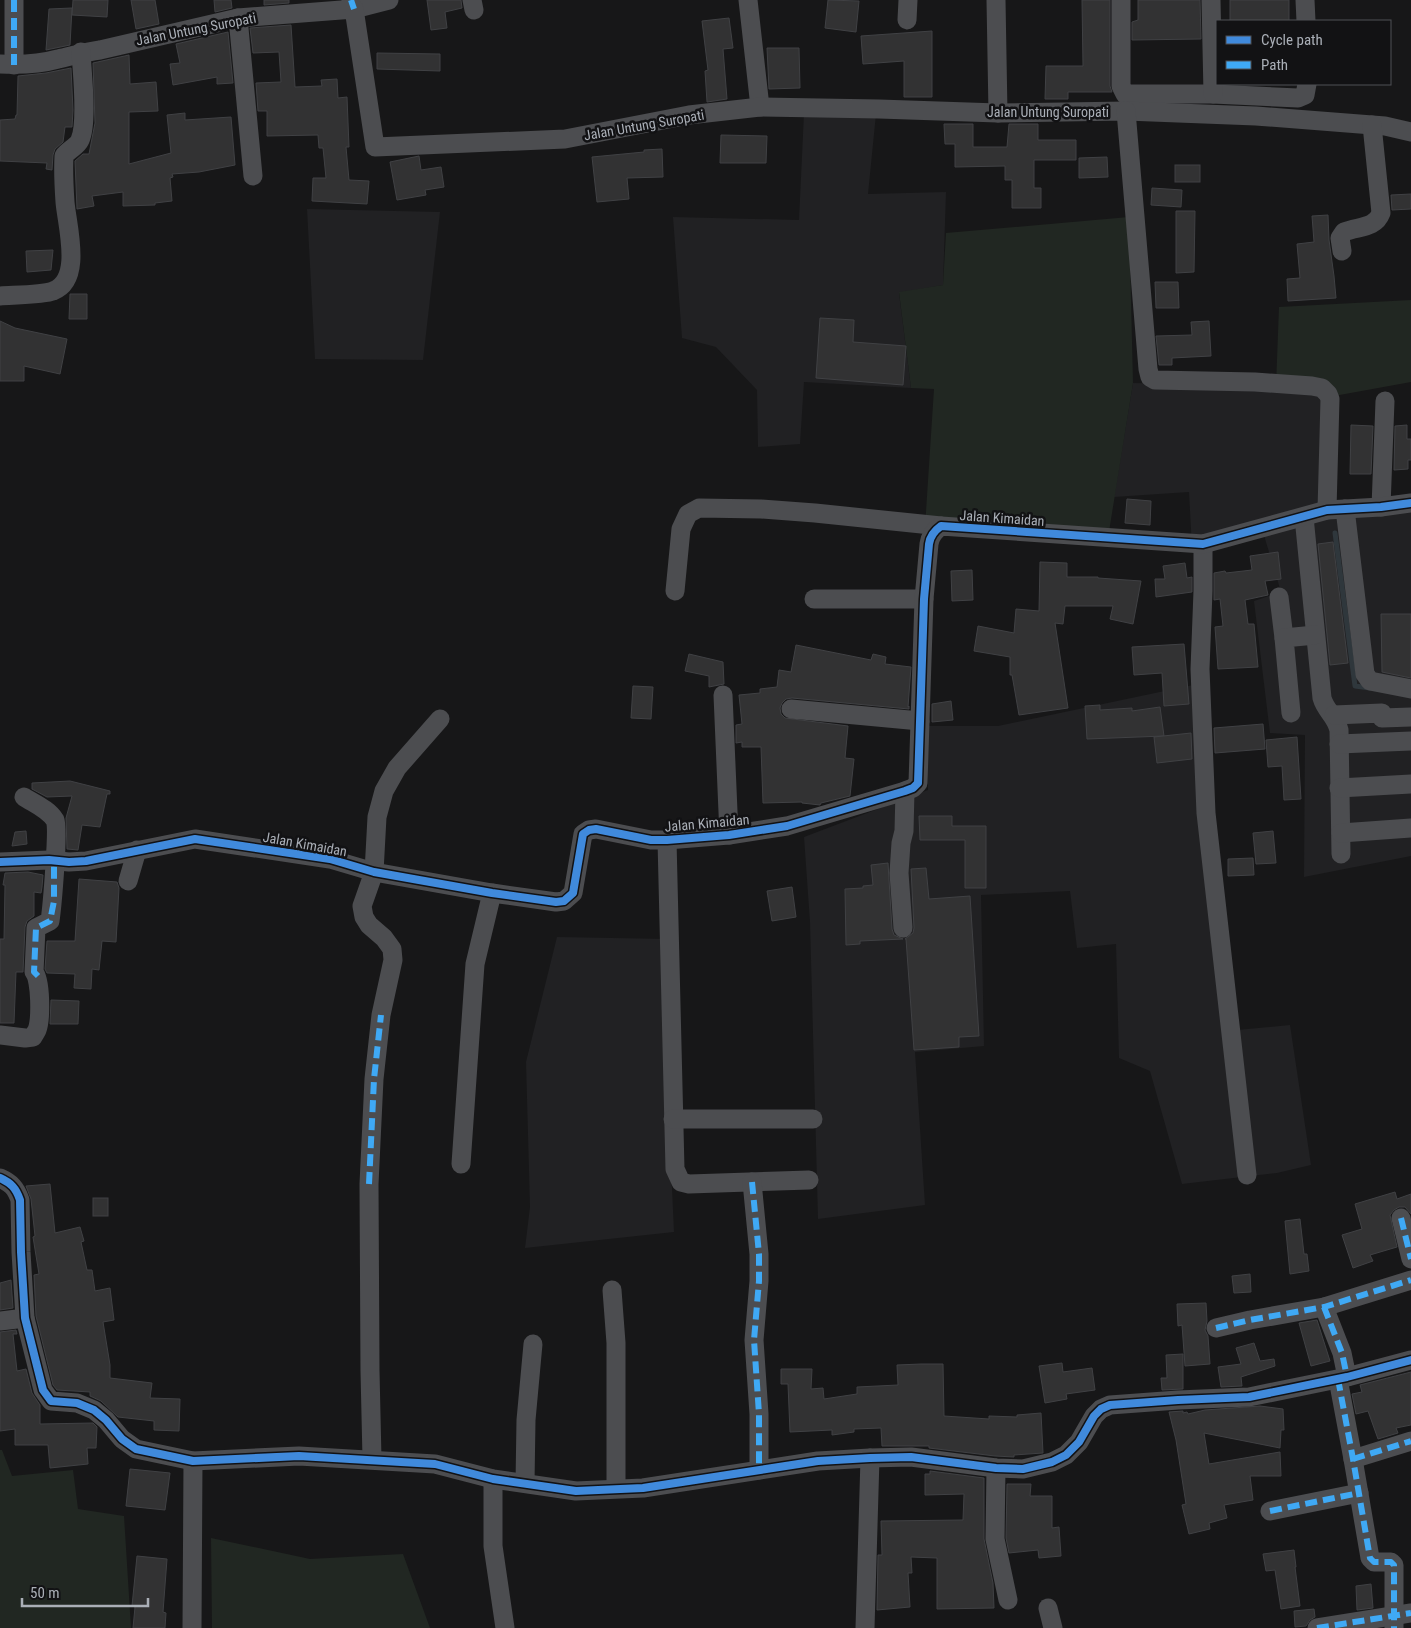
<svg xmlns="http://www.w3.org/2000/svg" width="1411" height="1628" font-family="'Roboto Condensed',sans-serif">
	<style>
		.built { fill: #212123 }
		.green { fill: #212722 }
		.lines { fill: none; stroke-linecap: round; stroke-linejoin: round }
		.stream { stroke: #2f373c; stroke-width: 5 }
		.building { fill: #323233; stroke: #404144 }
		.minor { stroke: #4c4d50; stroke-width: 19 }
		.quiet { stroke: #3fa9f5; stroke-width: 6; stroke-dasharray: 12 6; stroke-linecap: butt }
		.cycleway-casing { stroke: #121214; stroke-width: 11 }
		.cycleway { stroke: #408adc; stroke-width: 8 }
		.labels { text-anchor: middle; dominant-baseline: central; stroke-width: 5; stroke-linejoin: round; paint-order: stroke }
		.street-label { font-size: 14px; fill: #aaafb7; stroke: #121214 }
	</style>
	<rect width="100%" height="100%" fill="#171718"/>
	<g class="built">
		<polygon points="804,113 876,114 868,194 946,192 943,285 899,293 911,388 804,382 800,444 758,447 757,390 716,347 682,338 673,217 799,220"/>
		<polygon points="307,209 440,212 423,360 315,359"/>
		<polygon points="1133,383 1276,386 1334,396 1335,511 1411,512 1411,856 1304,877 1305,735 1270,733 1254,601 1281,592 1263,532 1192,548 1189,492 1114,497"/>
		<polygon points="1198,684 1237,1030 1290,1025 1311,1165 1277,1173 1182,1184 1150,1071 1119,1058 1116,944 1077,948 1070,891 981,895 984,1046 915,1052 925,1205 818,1219 810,922 804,837 928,790 926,726 998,726"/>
		<polygon points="557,937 668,939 666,1056 674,1232 525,1248 530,1207 526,1062"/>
	</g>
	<g class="green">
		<polygon points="1129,217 1133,383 1107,544 925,527 934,389 911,388 899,292 943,285 946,233"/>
		<polygon points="1411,300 1411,382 1334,396 1276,386 1279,307"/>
		<polygon points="0,1450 2,1450 12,1476 73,1470 78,1509 124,1516 131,1628 0,1628"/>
		<polygon points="211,1538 310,1559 403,1554 430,1628 212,1628"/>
	</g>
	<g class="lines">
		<polyline class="stream" points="1335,533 1355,686 1370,688"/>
	</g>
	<g class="building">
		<polygon points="73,0 108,0 107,17 72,15"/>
		<polygon points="131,0 155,0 159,24 136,29"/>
		<polygon points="214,0 231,0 232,8 215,12"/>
		<polygon points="264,0 289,0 289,3 264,5"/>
		<polygon points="427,0 461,0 462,8 445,12 447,28 431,30"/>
		<polygon points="828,0 859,1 856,32 825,28"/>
		<polygon points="1082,0 1110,0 1110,86 1112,92 1068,92 1068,99 1045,99 1046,66 1083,66"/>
		<polygon points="1138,0 1200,0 1201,39 1132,40 1132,22 1138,20"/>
		<rect x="1230" y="0" width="59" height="21"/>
		<polygon points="72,8 70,45 46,50 49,9"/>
		<polygon points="729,18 733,48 723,49 727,99 707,102 705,71 708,70 702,21"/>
		<polygon points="291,25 295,87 322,86 321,80 337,79 338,98 347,97 349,147 346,147 349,180 369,181 367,204 312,201 313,178 326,178 323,148 319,148 318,135 267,136 267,111 258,111 256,83 281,82 279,52 253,53 250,28"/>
		<polygon points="932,31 932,97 904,97 904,61 863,64 861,36"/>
		<polygon points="228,32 233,83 217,84 217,77 173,85 170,64 180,63 176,44"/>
		<polygon points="767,48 799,48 800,88 769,89"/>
		<polygon points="377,53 440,54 440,71 377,69"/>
		<polygon points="129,55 130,84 156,82 158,111 129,112 129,164 171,153 167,115 185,113 185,120 231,117 235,165 199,172 172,174 173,177 170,178 172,201 155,203 155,205 123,206 123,192 92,196 94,206 77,209 75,161 83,154 89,154 95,123 93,63"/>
		<polygon points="71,68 73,110 72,127 65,127 63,142 55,149 53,155 52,170 46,169 47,163 0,161 0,120 15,119 16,115 17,115 18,76 46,73"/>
		<polygon points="944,124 973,124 973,147 1007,147 1009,124 1038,124 1038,140 1076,140 1076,160 1034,160 1034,188 1041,188 1041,208 1012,208 1012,180 1005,180 1005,166 955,167 955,144 945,144"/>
		<polygon points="721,135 767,136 766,163 720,163"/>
		<polygon points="662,149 663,177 627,178 629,199 597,202 592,157 644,152 644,150"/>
		<polygon points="419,156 421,170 441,167 444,187 425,190 426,195 397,200 390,162"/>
		<polygon points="1107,157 1108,177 1079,178 1079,158"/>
		<rect x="1175" y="165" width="25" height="17"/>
		<polygon points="1152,188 1182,190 1181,207 1151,205"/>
		<polygon points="1411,194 1411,209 1392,210 1391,195"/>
		<polygon points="1176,211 1195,211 1194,272 1176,273"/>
		<polygon points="1328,215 1329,240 1334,276 1336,298 1288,301 1287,279 1300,278 1297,244 1314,242 1312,216"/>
		<polygon points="53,250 51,270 27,272 26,251"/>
		<polygon points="1155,282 1178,282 1179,308 1156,308"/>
		<polygon points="70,294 87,294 87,319 69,319"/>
		<polygon points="820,318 854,320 853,342 906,346 903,385 816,378"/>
		<polygon points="0,321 15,328 67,339 60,374 24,366 24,381 0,381"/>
		<polygon points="1209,321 1211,356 1172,358 1172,365 1159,365 1156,336 1192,335 1191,322"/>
		<polygon points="1351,425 1373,426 1371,474 1350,474"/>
		<polygon points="1407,425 1407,439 1411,439 1411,460 1408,460 1408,469 1394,470 1395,426"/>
		<polygon points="1127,499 1151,501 1150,525 1125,523"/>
		<polygon points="1333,542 1348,663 1330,665 1318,544"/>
		<polygon points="1278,552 1281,579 1265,581 1268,595 1245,600 1248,624 1254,624 1258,667 1218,669 1215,627 1223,626 1220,599 1214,600 1214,573 1225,571 1226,573 1252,570 1250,556"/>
		<polygon points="1040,562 1067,563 1067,577 1098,577 1098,578 1141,581 1133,624 1110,619 1113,606 1065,606 1063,624 1055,623 1068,708 1019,715 1012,675 1010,675 1010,657 974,651 978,626 1014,633 1016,609 1039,611"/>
		<polygon points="1185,563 1187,578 1192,577 1192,592 1156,597 1155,579 1165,579 1163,566"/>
		<polygon points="972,570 973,600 952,601 951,571"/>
		<polygon points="1381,614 1411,614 1411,678 1382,672"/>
		<polygon points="1184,644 1189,704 1164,706 1162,673 1134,675 1132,647"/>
		<polygon points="796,645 871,660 873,654 886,657 885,664 911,667 908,707 909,706 909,709 792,698 786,699 782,703 780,708 781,714 785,718 848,726 845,758 854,759 850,796 821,803 820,805 802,803 802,802 763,803 761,747 742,747 742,742 736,743 736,725 742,724 739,695 760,693 760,689 777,687 779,670 791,672"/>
		<polygon points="689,654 723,662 724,684 709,687 709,676 685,671"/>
		<polygon points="633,686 653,687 651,719 631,718"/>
		<polygon points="951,701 953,720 932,722 932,704"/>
		<polygon points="1100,705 1100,710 1132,708 1132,711 1160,707 1164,736 1087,739 1085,706"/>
		<polygon points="1263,724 1265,749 1215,753 1214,728"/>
		<polygon points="1191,733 1192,759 1157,763 1154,737"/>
		<polygon points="1297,737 1301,799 1284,800 1282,766 1268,767 1266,740"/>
		<polygon points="70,781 110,791 110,794 107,794 100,827 82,825 78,850 67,849 66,818 72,796 47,797 32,789 32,783"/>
		<polygon points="919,816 952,816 952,826 986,826 986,888 965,888 965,840 920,840"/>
		<polygon points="26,831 27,844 12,846 15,832"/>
		<polygon points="1273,831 1276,863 1256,864 1253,833"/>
		<polygon points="1253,858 1254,875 1228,876 1228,859"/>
		<polygon points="888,863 892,929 894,935 903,939 860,941 860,944 846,945 845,889 863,888 863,886 873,885 871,865"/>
		<polygon points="926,868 929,899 970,896 979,1036 959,1037 959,1047 914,1050 906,939 905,939 913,933 914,928 911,869"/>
		<polygon points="28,872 43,875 42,887 41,893 34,892 34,916 27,921 25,927 23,972 16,972 14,1023 0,1023 0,939 4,939 5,885 3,885 5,873"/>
		<polygon points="79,879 117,882 119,888 116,942 102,941 99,970 92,969 91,989 74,988 75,974 47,973 45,969 47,941 75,941"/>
		<polygon points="792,887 796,917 772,921 767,891"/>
		<polygon points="51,1000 79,1001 78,1024 50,1024"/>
		<polygon points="50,1184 55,1233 80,1227 84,1241 81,1242 87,1270 92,1270 95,1291 110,1288 114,1320 103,1322 110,1365 110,1378 152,1383 150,1398 180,1399 179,1431 154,1430 154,1421 118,1417 101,1401 90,1396 90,1392 57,1390 53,1385 36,1316 34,1275 39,1274 33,1237 35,1236 31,1199 26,1186"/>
		<polygon points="1395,1192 1397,1199 1411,1194 1411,1214 1405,1207 1399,1207 1394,1210 1390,1215 1397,1247 1370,1255 1373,1261 1353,1268 1342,1235 1362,1229 1355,1204"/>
		<rect x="93" y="1198" width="15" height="18"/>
		<polygon points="1300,1219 1304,1254 1307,1254 1309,1271 1290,1274 1285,1221"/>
		<polygon points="1250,1274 1251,1292 1234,1293 1232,1276"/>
		<polygon points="11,1280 13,1308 0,1310 0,1283"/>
		<polygon points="1206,1303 1207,1321 1205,1330 1208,1336 1210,1364 1185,1366 1182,1325 1178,1326 1177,1304"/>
		<polygon points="1317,1320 1330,1361 1311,1366 1299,1323"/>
		<polygon points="16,1330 17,1334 13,1334 17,1371 26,1369 32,1393 40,1405 40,1424 93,1423 97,1427 96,1448 87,1448 88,1464 50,1468 48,1445 15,1445 15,1429 0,1431 0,1332"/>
		<polygon points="1254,1343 1260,1361 1274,1359 1275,1366 1241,1377 1242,1386 1221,1387 1218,1367 1241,1364 1236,1348"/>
		<polygon points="1183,1354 1183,1389 1162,1390 1161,1378 1167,1378 1166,1355"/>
		<polygon points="1062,1363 1063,1372 1092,1368 1095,1390 1066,1394 1067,1399 1045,1403 1039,1366"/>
		<polygon points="921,1364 943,1364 944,1416 989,1419 989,1416 1017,1417 1017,1415 1041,1413 1043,1453 1014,1455 1014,1457 995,1456 929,1448 929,1446 882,1446 881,1428 854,1429 854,1432 832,1435 832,1430 790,1432 788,1384 781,1384 781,1369 812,1369 811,1389 823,1388 824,1399 857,1394 857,1387 898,1385 897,1365"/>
		<polygon points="1411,1372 1411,1425 1396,1428 1398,1433 1378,1439 1368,1411 1356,1414 1352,1394 1362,1392 1360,1385"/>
		<polygon points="1260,1406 1283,1409 1284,1430 1281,1430 1280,1448 1204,1433 1209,1464 1280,1452 1281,1476 1250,1476 1253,1500 1224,1505 1227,1518 1209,1523 1210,1529 1189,1534 1182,1505 1186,1504 1176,1440 1169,1412 1183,1411 1183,1413 1187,1412 1188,1414 1205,1410"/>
		<polygon points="130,1469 170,1473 165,1510 126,1506"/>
		<polygon points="930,1471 984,1478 984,1539 993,1583 994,1608 937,1609 937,1558 911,1557 912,1573 908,1573 910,1607 877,1610 878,1555 882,1555 881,1521 963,1520 964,1494 925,1495 925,1474 930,1474"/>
		<polygon points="1007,1484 1031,1484 1030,1496 1052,1496 1052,1528 1059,1527 1061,1556 1039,1558 1038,1550 1009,1553 1006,1538"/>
		<polygon points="1294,1550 1296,1567 1295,1567 1300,1606 1281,1609 1275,1570 1266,1571 1263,1554"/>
		<polygon points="137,1556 167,1559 163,1612 166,1613 165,1628 133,1628 135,1607 132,1606"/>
		<polygon points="1371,1584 1373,1608 1357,1610 1356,1586"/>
		<polygon points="1314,1609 1315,1617 1310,1620 1306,1626 1295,1627 1294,1611"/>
	</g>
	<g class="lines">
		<g class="minor">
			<polyline points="14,0 14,65"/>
			<polyline points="351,0 354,9 389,0"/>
			<polyline points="472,0 474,10"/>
			<polyline points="748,0 760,107"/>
			<polyline points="996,0 998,113"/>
			<polyline points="1121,0 1121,86 1125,94 1213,94 1298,98 1305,95 1307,84"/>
			<polyline points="1211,0 1213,94"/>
			<polyline points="1305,0 1306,21"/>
			<polyline points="238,18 253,176"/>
			<polyline points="907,20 908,0"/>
			<path d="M0 64C19 65 40 64 58 59 72 56 85 52 100 50L238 18 354 9 375 147 565 139 689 115 760 107 879 109 998 113 1126 111 1256 116 1385 126 1411 132"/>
			<polyline points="1126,111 1148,369 1150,377 1155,380 1255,382 1312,386 1322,388 1328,394 1330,399 1327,510"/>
			<path d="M1342 251 1340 238 1344 232C1358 226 1375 229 1381 213L1372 125"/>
			<path d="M0 296C12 295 43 295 53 291 83 280 67 226 65 202 64 187 63 172 64 156 68 150 77 147 80 140 88 122 82 73 81 52"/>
			<polyline points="1381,507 1385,401"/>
			<polyline points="1345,509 1365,674 1370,681 1411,689"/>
			<path d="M1304 517 1322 698C1326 712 1335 714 1339 730L1341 854"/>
			<polyline points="1203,544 1203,591 1200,669 1206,813 1247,1175"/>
			<polyline points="675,591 681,529 688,514 699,508 761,509 815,513 941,526"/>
			<polyline points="1279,597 1284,638"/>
			<polyline points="814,599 924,599"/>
			<polyline points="723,695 729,835"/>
			<polyline points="791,709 920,721"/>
			<polyline points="1291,713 1284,638 1315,635"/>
			<polyline points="1334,715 1382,713 1382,718 1411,717"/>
			<polyline points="1339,744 1411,741"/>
			<polyline points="1339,788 1411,784"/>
			<polyline points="1341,833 1411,828"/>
			<polyline points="667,840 675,1169 681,1182 689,1184 809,1180"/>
			<path d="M0 862 49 860 69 862 86 861 195 839 330 859 374 872 492 893 556 902 564 901 573 893 583 834 589 830 596 829 651 840H667L729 835 787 826 905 791 913 788 918 783 924 599 929 544C930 536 934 531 941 526L1203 544 1327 510 1381 507 1411 503"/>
			<polyline points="128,881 137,850"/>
			<polyline points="903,928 899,873 901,843 904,831 905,791"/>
			<path d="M0 1035 25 1038 33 1037C34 1035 36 1032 37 1030 41 1020 41 980 34 972L36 928 50 921C52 907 59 829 55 820 48 809 35 804 24 797"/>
			<polyline points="673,1119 813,1119"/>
			<polyline points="461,1164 475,964 492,893"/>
			<path d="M0 1178C11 1183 16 1188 20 1200L21 1252 25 1318 43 1390 51 1401 77 1403 94 1410 106 1420 122 1439 136 1449 193 1461 299 1456 435 1464 493 1479 576 1491 643 1488 818 1461 870 1458 911 1457 996 1468 1023 1469 1052 1462 1066 1455 1079 1442 1094 1416 1101 1409 1110 1405 1178 1400 1249 1397 1347 1377 1411 1360"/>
			<polyline points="752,1182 759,1254 759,1281 754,1340 759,1414 759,1470"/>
			<polyline points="1401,1218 1411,1259"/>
			<polyline points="612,1290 616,1343 616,1488"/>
			<polyline points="1324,1307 1342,1353 1347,1377"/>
			<polyline points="0,1321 25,1318"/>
			<polyline points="1216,1328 1250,1320 1324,1307 1411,1280"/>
			<polyline points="1338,1379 1353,1459 1370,1558 1374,1562 1391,1562 1394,1565 1394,1628"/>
			<polyline points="372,1459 370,1371 369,1184 374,1079 381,1015 393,960 392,949 384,938 369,925 364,917 362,906 374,872 377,817 384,791 397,768 440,719"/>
			<polyline points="1353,1459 1411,1441"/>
			<polyline points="996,1468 995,1539 1008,1600"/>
			<polyline points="493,1479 493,1546 505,1628"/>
			<polyline points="525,1483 526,1420 533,1344"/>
			<polyline points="1270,1511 1359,1493"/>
			<polyline points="1048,1608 1053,1628"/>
			<polyline points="192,1628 193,1461"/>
			<polyline points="865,1628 870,1458"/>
			<polyline points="1317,1628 1411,1613"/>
		</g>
		<g class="quiet">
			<polyline points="14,0 14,65"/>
			<polyline points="351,0 354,9"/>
			<polyline points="38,976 34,972 36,928 50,921 54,901 54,861"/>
			<polyline points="752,1182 759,1254 759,1281 754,1340 759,1414 759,1470"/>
			<polyline points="369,1184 374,1079 381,1015"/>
			<polyline points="1401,1218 1411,1259"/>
			<polyline points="1324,1307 1342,1353 1347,1377"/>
			<polyline points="1216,1328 1250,1320 1324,1307 1411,1280"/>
			<polyline points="1338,1379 1353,1459 1370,1558 1374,1562 1391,1562 1394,1565 1394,1628"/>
			<polyline points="1353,1459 1411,1441"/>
			<polyline points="1270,1511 1359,1493"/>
			<polyline points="1317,1628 1411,1613"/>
		</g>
		<defs>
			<g id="cycleway">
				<path d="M0 862 49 860 69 862 86 861 195 839 330 859 374 872 492 893 556 902 564 901 573 893 583 834 589 830 596 829 651 840H667L729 835 787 826 905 791 913 788 918 783 924 599 929 544C930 536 934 531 941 526L1203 544 1327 510 1381 507 1411 503"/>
				<path d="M0 1178C11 1183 16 1188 20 1200L21 1252 25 1318 43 1390 51 1401 77 1403 94 1410 106 1420 122 1439 136 1449 193 1461 299 1456 435 1464 493 1479 576 1491 643 1488 818 1461 870 1458 911 1457 996 1468 1023 1469 1052 1462 1066 1455 1079 1442 1094 1416 1101 1409 1110 1405 1178 1400 1249 1397 1347 1377 1411 1360"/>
			</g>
		</defs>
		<use href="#cycleway" class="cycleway-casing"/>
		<use href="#cycleway" class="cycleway"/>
	</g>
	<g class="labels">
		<g class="street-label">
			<text transform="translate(196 29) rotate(-11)">Jalan Untung Suropati</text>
			<text x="1048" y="112">Jalan Untung Suropati</text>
			<text transform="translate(644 125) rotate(-10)">Jalan Untung Suropati</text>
			<text transform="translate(1002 518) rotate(4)">Jalan Kimaidan</text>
			<text transform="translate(707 823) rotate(-5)">Jalan Kimaidan</text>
			<text transform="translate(305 844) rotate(10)">Jalan Kimaidan</text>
		</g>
	</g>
	<rect x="1216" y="20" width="175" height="65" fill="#121214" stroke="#4f5155"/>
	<rect x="1226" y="36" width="25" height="8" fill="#408adc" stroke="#4f5155"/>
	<text x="1261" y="45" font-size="15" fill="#aaafb7">Cycle path</text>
	<rect x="1226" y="61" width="25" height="8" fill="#3fa9f5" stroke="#4f5155"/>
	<text x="1261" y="70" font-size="15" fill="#aaafb7">Path</text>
	<path d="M22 1598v8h126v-8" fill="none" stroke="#aaafb7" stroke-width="2.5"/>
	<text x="30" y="1598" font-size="15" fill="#aaafb7" stroke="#121214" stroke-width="4" paint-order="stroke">50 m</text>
</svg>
